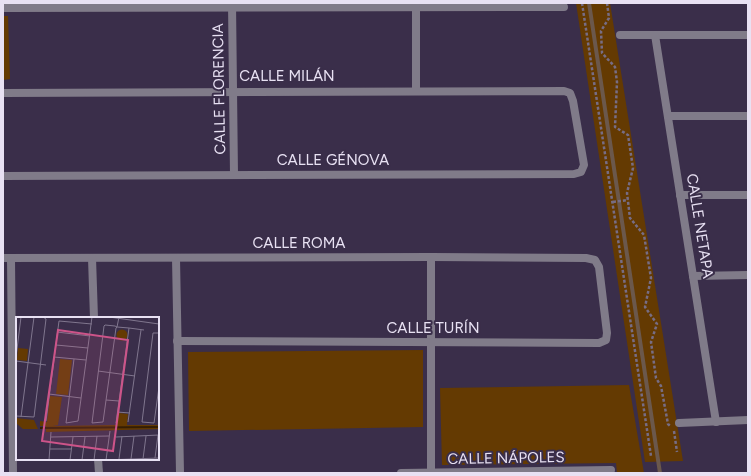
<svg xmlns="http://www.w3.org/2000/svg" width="751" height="476" font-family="Figtree,sans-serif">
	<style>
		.green { fill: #643a02 }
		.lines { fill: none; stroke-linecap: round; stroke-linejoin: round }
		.stream { stroke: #6b584c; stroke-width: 4 }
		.path { stroke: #776d85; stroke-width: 2.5; stroke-dasharray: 3 2; stroke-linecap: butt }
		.street { stroke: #807b89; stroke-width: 8 }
		.labels { text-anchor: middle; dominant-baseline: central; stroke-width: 4; stroke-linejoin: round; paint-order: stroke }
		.street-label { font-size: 15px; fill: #e8e1f3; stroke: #3a2e4a }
		.inset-river { fill: none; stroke: #351e04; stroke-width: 2 }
		.inset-road { fill: none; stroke: #80768e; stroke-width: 1 }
		.view { fill: #cd5489; fill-opacity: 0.15; stroke: #cd5489; stroke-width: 2 }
		.inset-edge { fill: none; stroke: #e8e1f3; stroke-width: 2 }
	</style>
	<rect width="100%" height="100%" fill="#3a2e4a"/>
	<g class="green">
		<polygon points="576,3 610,3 683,461 645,462"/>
		<polygon points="3,16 8,16 10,79 3,80"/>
		<polygon points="423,350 423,427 189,431 188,352"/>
		<polygon points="629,385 644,473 617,473 616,463 442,465 440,388"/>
	</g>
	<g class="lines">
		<polyline class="stream" points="589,3 660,473"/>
		<g class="path">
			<polyline points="582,3 651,456"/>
			<polyline points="607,3 609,18 601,31 602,53 615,67 617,82 615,127 628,135 633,168 627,193 630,218 644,235 651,278 645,307 657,324 651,342 656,378 661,386 668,424 670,426"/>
			<polyline points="613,202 628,200"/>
			<polyline points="674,431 677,452"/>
		</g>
		<g class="street">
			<polyline points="232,3 234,175"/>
			<polyline points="3,8 564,7"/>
			<polyline points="620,35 748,35"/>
			<polyline points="655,35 716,422"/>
			<polyline points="416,90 416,7"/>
			<polyline points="3,93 564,91 570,93 573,101 584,165 581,172 574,174 3,176"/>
			<polyline points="668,116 748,116"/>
			<polyline points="680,195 748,195"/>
			<polyline points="431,257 431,473"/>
			<polyline points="3,258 431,257 586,258 595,260 599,267 607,333 606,340 599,343 177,341"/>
			<polyline points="11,258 13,473"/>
			<polyline points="92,258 94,318"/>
			<polyline points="176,258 180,473"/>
			<polyline points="693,276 748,275"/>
			<polyline points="679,423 748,420"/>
			<polyline points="98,459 99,473"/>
			<polyline points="401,473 611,470"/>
		</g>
	</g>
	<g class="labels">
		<g class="street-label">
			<text x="287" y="76">CALLE MILÁN</text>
			<text transform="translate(219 89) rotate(-91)">CALLE FLORENCIA</text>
			<text x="333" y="160">CALLE GÉNOVA</text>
			<text transform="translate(700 226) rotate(81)">CALLE NETAPA</text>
			<text x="299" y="243">CALLE ROMA</text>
			<text x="433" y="328">CALLE TURÍN</text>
			<text transform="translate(506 458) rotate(-1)">CALLE NÁPOLES</text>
		</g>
	</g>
	<g transform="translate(16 317)">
		<rect width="143" height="143" fill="#3a2e4a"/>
		<path d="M100.5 18a5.5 5.5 0 1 1 11 0a5.5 5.5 0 1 1-11 0ZM2 31 12 32 11 44 1 43ZM44 42 56 43 52 78 40 77ZM34 79 46 80 42 108 37 109 101 108 103 96 112 97 111 108H143V112L30 115V109H24V104L31 105ZM0 101 18 103 22 112H7L0 106Z" fill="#643a02"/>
		<path class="inset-river" d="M24 111 143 110"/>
		<path class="inset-road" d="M93 0 143 7M103 0 101 10 100 11 87 105 76 106 88 9 89 8 99 9 101 10 113 11 128 13M41 15 74 19M143 16H137L126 105 138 106 143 70M40 28 72 31M0 40 5 0M38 40 70 43M58 42 50 106 62 104 76 0M0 44 30 48M82 54 119 59M33 77 65 81M90 83 103 84M101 95 114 96M0 99 18 100 30 2 27 0M5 100 18 0M30 104 43 4 76 7M112 105 125 13M100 106 113 11M35 120 93 119M100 120 143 118M34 132H55M139 141 142 118M103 142 106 119M115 142 118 119M127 142 130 119M33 143 35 115M54 143 57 120M66 143 69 120M78 143 81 119M88 143 143 141M90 143 94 114"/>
		<path class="view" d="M42 13 112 23 97 134 26 124Z"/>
		<rect width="143" height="143" class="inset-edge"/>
	</g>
	<rect width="751" height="476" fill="none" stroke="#e8e1f3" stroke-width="8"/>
</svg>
